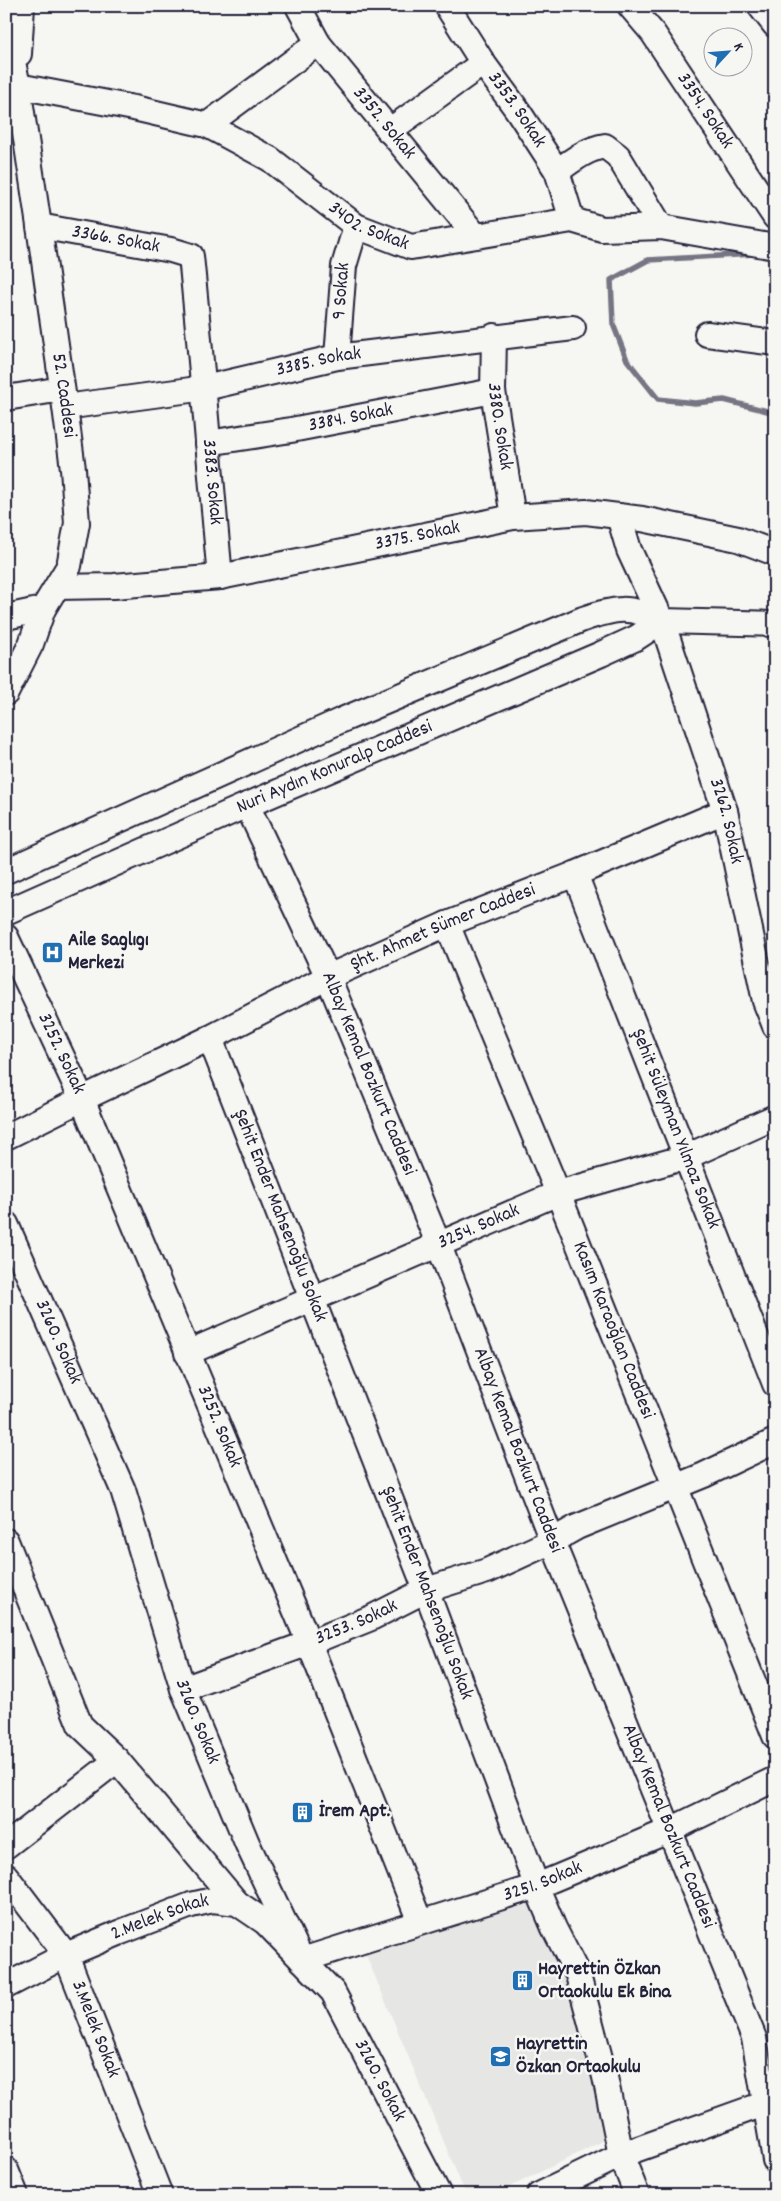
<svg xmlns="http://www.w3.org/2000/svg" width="781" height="2201" font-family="Dekko,sans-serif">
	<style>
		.built { fill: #e6e6e4 }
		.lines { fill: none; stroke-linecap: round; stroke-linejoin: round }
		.stream { stroke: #757583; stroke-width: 5.5 }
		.minor-casing { stroke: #22223b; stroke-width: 28 }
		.minor { stroke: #f6f6f2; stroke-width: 24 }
		.labels { text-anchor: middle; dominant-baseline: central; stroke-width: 5; stroke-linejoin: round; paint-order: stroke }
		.street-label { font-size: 20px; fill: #22223b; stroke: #f6f6f2 }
		.poi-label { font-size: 20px; font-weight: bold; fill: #22223b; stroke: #f6f6f2; text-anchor: start }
	</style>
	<rect width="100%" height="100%" fill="#f6f6f2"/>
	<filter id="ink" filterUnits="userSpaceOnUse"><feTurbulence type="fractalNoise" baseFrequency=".02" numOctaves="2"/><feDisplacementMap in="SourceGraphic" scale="10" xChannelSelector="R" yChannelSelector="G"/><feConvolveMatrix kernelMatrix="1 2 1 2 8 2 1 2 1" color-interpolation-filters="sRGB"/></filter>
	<g filter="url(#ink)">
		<polygon class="built" points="538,1897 573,1977 611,2137 494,2195 466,2195 364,1950"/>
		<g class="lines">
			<polyline class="stream" points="755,254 648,260 611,280 613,324 627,360 658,399 695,403 724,400 775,413"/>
			<defs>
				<g id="minor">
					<path id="s1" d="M298 6 318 43 476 236"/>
					<path id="s2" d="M447 6 483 63 518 111 557 171 572 220"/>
					<path id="s3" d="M630 6 653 33 775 217"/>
					<polyline points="760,6 775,25"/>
					<path id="s4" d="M6 29 18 86 39 226 65 407 73 469 77 523 69 566 43 609 31 644 6 693"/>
					<polyline points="19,54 22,6"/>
					<path id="s5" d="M18 86 134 108 207 125 270 159 356 226 411 247 572 220 602 229 661 227 775 247"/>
					<polyline points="207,125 318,43"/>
					<polyline points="389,131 483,63"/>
					<path d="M557 171C572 161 586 149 605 146L618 156 661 227"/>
					<path id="s6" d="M39 226 171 250 191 256C202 363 210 470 220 577"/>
					<polyline points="707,334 775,343"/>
					<path id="s7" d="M494 336 493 391 513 517"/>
					<path id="s8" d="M337 357 344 266 356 226"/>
					<polyline points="6,398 62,389"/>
					<path id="s9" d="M65 407 205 388 337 357 573 328"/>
					<path id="s10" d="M208 443 291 430 493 391"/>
					<path id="s11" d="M619 516 629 550 662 621 725 811 765 1001 775 1026"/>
					<path id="s12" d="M57 587 114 586 220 577 513 517 586 512 642 519 738 539 775 553"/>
					<polyline points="6,617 43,609"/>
					<path id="s13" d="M247 805 328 977 438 1243 552 1541 754 2038 775 2160"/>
					<path d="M6 871 342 720 583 619C617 608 628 605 662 621L775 624"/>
					<path id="s14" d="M575 874 775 1384"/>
					<path id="s15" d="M6 912 238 809 601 654 636 638 662 621"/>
					<path id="s16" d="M447 924 558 1193 775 1736"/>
					<path id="s17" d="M6 937 82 1099 309 1643 420 1922"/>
					<path id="s18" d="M210 1038 426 1590 540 1895 554 1928 578 1975 605 2077 621 2155 637 2195"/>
					<path id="s19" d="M6 1137 82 1099 210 1038 328 977 447 924 575 874 725 811"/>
					<path id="s20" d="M6 1224 123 1490 183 1689 247 1843 302 1960 333 1992 439 2195"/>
					<path id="s21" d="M187 1353 558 1193 686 1157 775 1117"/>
					<polyline points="6,1541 80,1725 117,1760 237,1903"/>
					<path id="s22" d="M183 1689 309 1643 371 1618 426 1590 487 1571 552 1541 577 1527 704 1475 775 1441"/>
					<polyline points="6,1846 117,1760"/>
					<path id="s23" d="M6 1876 66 1955 160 2195"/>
					<path id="s24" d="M6 1986 66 1955 121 1932 191 1905 213 1900 237 1903 265 1922 302 1960 537 1886 668 1831 775 1779"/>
					<polyline points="6,2170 16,2195"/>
					<polyline points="539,2195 621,2155 775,2100"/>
				</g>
			</defs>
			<use href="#minor" class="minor-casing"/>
			<use href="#minor" class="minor"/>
		</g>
	</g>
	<defs>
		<symbol id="hospital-square" viewBox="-11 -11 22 22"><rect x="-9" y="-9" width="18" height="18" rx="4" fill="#1f6fb2" stroke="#f6f6f2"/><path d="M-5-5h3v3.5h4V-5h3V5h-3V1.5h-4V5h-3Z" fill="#fff"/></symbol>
		<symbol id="building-square" viewBox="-11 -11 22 22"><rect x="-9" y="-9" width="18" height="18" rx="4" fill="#1f6fb2" stroke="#f6f6f2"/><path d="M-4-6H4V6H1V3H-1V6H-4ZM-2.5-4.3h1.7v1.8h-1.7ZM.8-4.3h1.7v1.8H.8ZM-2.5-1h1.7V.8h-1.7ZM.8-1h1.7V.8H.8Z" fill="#fff"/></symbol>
		<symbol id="school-square" viewBox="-11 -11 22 22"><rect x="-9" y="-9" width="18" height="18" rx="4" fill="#1f6fb2" stroke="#f6f6f2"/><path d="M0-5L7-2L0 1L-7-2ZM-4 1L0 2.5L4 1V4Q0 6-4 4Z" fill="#fff"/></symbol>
	</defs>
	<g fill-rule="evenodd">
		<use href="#hospital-square" x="40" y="940" width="25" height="25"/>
		<use href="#building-square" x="290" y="1800" width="25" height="25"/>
		<use href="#building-square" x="510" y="1968" width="25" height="25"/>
		<use href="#school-square" x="488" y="2044" width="25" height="25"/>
	</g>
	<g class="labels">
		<g class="street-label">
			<text stroke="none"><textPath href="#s2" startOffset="125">3353. Sokak</textPath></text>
			<text stroke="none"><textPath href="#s3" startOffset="129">3354. Sokak</textPath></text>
			<text stroke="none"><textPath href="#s1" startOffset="146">3352. Sokak</textPath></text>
			<text stroke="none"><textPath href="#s5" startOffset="385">3402. Sokak</textPath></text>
			<text stroke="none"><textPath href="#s6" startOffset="78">3366. Sokak</textPath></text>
			<text stroke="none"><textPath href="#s8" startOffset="66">9 Sokak</textPath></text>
			<text stroke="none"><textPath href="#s9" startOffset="258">3385. Sokak</textPath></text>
			<text stroke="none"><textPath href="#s4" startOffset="371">52. Caddesi</textPath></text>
			<text stroke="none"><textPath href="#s10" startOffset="145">3384. Sokak</textPath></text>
			<text stroke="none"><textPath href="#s7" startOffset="91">3380. Sokak</textPath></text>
			<text stroke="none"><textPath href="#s6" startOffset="382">3383. Sokak</textPath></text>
			<text stroke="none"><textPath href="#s12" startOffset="365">3375. Sokak</textPath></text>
			<text stroke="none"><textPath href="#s15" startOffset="359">Nuri Aydın Konuralp Caddesi</textPath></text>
			<text stroke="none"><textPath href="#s11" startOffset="324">3262. Sokak</textPath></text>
			<text stroke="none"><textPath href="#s19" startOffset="485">Şht. Ahmet Sümer Caddesi</textPath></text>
			<text stroke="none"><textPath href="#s17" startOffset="129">3252. Sokak</textPath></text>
			<text stroke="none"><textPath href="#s13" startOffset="295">Albay Kemal Bozkurt Caddesi</textPath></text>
			<text stroke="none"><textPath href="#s14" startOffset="274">Şehit Süleyman Yılmaz Sokak</textPath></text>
			<text stroke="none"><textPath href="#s18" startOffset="191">Şehit Ender Mahsenoğlu Sokak</textPath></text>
			<text stroke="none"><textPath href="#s21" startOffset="318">3254. Sokak</textPath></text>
			<text stroke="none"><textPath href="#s16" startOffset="439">Kasım Karaoğlan Caddesi</textPath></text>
			<text stroke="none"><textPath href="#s20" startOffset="129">3260. Sokak</textPath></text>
			<text stroke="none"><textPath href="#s17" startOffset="534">3252. Sokak</textPath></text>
			<text stroke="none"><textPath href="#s13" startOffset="700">Albay Kemal Bozkurt Caddesi</textPath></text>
			<text stroke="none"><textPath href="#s18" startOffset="596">Şehit Ender Mahsenoğlu Sokak</textPath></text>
			<text stroke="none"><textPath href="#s22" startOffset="186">3253. Sokak</textPath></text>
			<text stroke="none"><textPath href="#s20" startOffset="534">3260. Sokak</textPath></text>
			<text stroke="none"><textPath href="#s13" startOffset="1105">Albay Kemal Bozkurt Caddesi</textPath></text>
			<text stroke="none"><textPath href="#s24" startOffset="589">3251. Sokak</textPath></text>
			<text stroke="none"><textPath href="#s24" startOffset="169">2.Melek Sokak</textPath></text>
			<text stroke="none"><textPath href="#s23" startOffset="179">3.Melek Sokak</textPath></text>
			<text stroke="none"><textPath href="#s20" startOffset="939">3260. Sokak</textPath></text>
		</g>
		<g class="poi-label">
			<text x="68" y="941">Aile Saglıgı<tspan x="68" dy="23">Merkezi</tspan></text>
			<text x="319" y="1812">İrem Apt.</text>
			<text x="538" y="1970">Hayrettin ÖZkan<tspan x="538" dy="23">Ortaokulu Ek Bina</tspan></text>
			<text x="516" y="2045">Hayrettin<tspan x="516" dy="23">Özkan Ortaokulu</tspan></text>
		</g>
	</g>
	<rect width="781" height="2201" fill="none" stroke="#f6f6f2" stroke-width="25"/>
	<rect x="12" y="12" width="756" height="2176" fill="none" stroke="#22223b" stroke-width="2" filter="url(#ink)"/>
	<g transform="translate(728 52) rotate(64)"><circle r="24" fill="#f6f6f2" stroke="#a1a1a9"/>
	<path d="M0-4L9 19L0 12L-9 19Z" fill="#1f6fb2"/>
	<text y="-8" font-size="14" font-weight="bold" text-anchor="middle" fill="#22223b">K</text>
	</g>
</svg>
